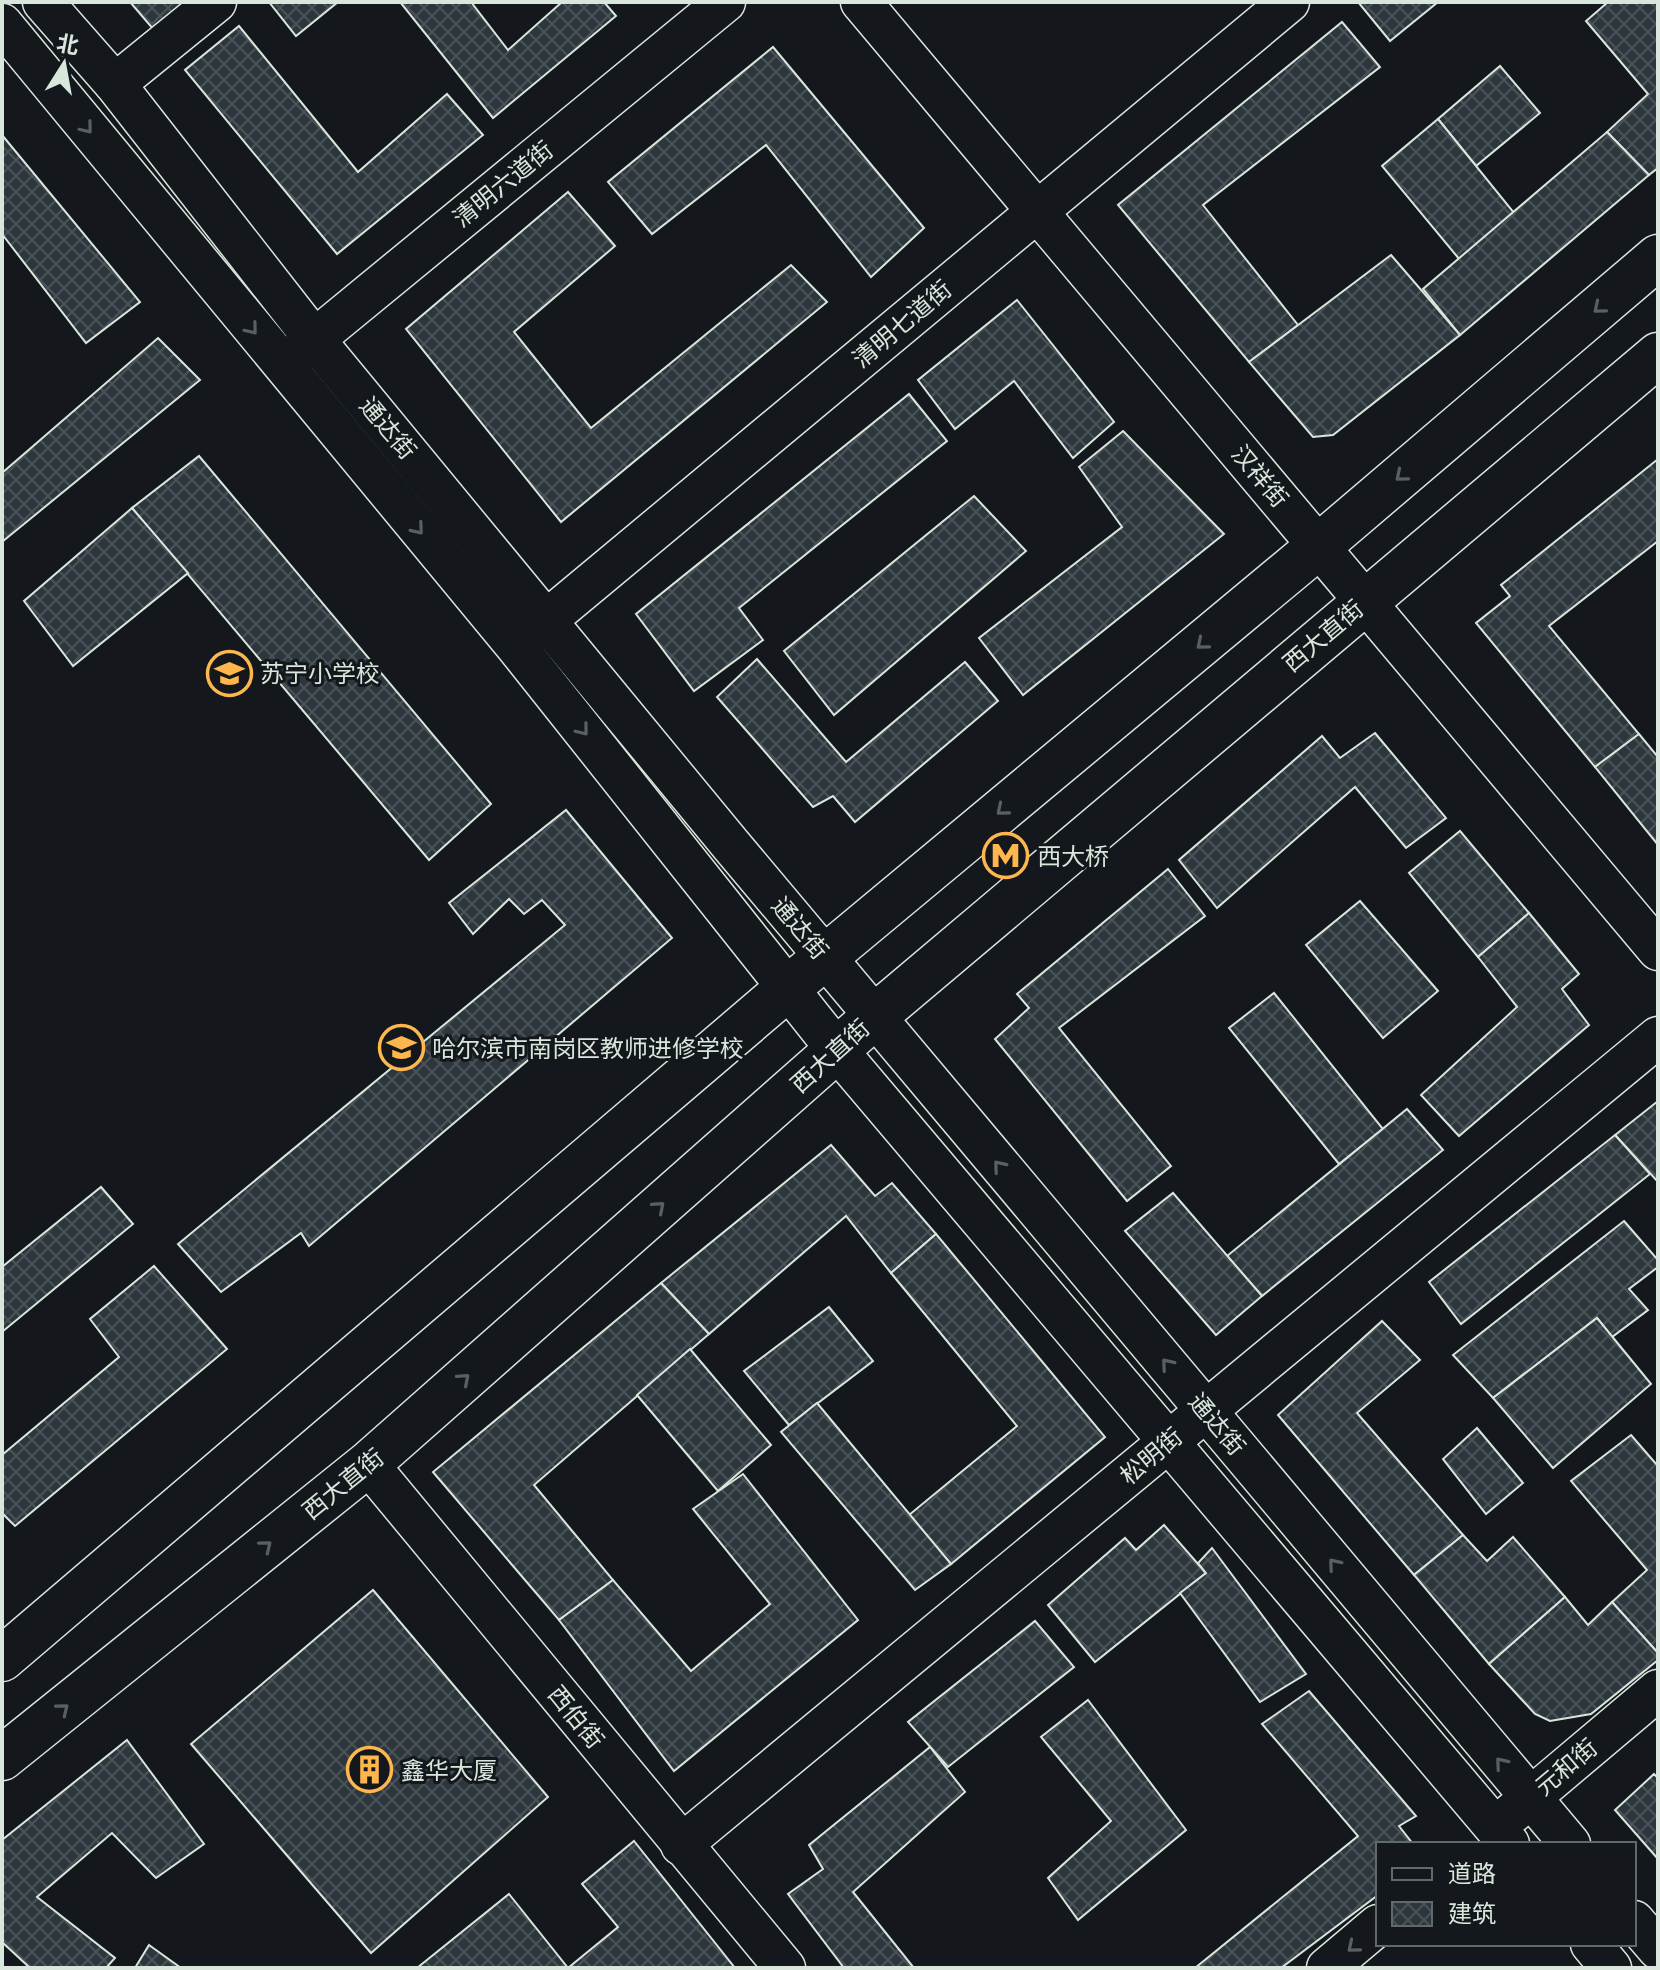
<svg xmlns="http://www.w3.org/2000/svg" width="1660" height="1970" font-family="Lora,'Noto Sans SC',serif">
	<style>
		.building { fill: url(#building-cross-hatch); stroke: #d8e6dc; stroke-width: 2 }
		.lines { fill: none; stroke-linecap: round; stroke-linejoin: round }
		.secondary-casing { stroke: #d8e6dc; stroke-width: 43 }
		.primary-casing { stroke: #d8e6dc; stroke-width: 47 }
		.secondary { stroke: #14181c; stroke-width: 40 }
		.primary { stroke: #14181c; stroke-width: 44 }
		.oneway { stroke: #59605f }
		.labels { text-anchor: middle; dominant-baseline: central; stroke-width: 6; stroke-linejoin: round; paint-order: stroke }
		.street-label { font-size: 24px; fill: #d8e6dc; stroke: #14181c }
		.poi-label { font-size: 24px; fill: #d8e6dc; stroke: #14181c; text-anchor: start }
	</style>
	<defs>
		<pattern id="building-cross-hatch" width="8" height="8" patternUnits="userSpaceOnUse" patternTransform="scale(2)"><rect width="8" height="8" fill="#2c363c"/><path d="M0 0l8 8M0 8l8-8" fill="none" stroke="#4a5358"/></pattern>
	</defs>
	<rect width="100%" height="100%" fill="#14181c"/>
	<g class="building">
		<polygon points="130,2 188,2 153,29"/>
		<polygon points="269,2 338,2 296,36"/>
		<polygon points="400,2 471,2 508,50 562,2 604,2 616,16 493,118"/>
		<polygon points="1358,2 1438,2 1390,41"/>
		<polygon points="1608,2 1658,2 1658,168 1649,175 1607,132 1648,94 1586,21"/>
		<polygon points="1342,22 1380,67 1203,205 1298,325 1249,362 1118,205"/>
		<polygon points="239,26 358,172 447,94 483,135 337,254 185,70"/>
		<polygon points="773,47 924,228 871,277 766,145 652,234 608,182"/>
		<polygon points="1500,66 1540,113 1476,166 1438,119"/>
		<polygon points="1438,119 1515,214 1460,260 1382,166"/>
		<polygon points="1607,132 1649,175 1460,335 1423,289"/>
		<polygon points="2,135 140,302 86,343 2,234"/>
		<polygon points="568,192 615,246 514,332 591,428 791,265 827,302 561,522 406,329"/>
		<polygon points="1391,255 1460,335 1333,435 1313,437 1249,362"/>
		<polygon points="1017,300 1114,422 1073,458 1014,381 955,429 918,380"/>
		<polygon points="158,338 200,380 2,542 2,473"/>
		<polygon points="909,394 947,441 739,608 763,640 694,691 636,614"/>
		<polygon points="1123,431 1224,534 1023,695 979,638 1122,527 1079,467"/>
		<polygon points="199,456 491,804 429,860 132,508"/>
		<polygon points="1658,459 1658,541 1549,626 1639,734 1595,767 1476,623 1510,596 1501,585"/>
		<polygon points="974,496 1026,551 834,715 784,651"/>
		<polygon points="132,508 188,573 73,666 24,601"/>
		<polygon points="757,659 846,762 965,662 998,701 855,822 833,796 813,807 717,697"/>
		<polygon points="1375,733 1446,818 1406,848 1355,787 1217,908 1179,860 1322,736 1340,758"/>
		<polygon points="1639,734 1658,757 1658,845 1595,767"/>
		<polygon points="566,810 672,938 309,1246 301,1233 221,1292 178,1244 565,925 542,900 524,914 509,899 473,934 449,903"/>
		<polygon points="1460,831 1529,913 1478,957 1409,873"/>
		<polygon points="1168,869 1205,916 1059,1028 1171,1166 1127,1201 995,1039 1029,1008 1017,994"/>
		<polygon points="1360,901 1438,991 1383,1038 1306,945"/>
		<polygon points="1529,913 1579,974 1562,989 1589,1025 1459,1136 1421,1095 1517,1007 1478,957"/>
		<polygon points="1274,993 1383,1129 1339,1164 1229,1028"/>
		<polygon points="1658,1101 1658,1182 1615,1135"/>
		<polygon points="1407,1109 1443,1150 1262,1296 1227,1256"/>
		<polygon points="1615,1135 1650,1174 1461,1324 1429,1282"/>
		<polygon points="831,1145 875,1196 892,1183 936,1234 891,1273 846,1216 709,1334 661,1283"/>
		<polygon points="101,1187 133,1224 2,1332 2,1267"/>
		<polygon points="1173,1193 1262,1296 1216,1335 1125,1231"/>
		<polygon points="1624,1221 1658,1260 1658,1267 1629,1289 1648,1310 1612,1337 1597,1318 1493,1398 1453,1355"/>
		<polygon points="936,1234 1105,1437 951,1564 909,1515 1017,1426 891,1273"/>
		<polygon points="154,1266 227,1349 15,1526 2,1513 2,1455 119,1357 90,1319"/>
		<polygon points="661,1283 709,1334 534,1485 613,1580 559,1620 433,1472"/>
		<polygon points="829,1307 873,1361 789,1425 744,1371"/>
		<polygon points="1597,1318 1651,1384 1553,1468 1493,1398"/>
		<polygon points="1382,1321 1420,1360 1357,1413 1463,1535 1414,1575 1278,1415"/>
		<polygon points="690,1349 771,1445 718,1491 637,1395"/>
		<polygon points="817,1403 951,1564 915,1590 781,1432"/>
		<polygon points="1477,1428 1523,1483 1486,1514 1443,1459"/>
		<polygon points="1631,1435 1658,1466 1658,1653 1612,1602 1647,1570 1571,1481"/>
		<polygon points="743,1474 858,1620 674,1771 559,1620 613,1580 691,1671 770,1604 693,1509"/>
		<polygon points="1164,1525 1206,1573 1095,1662 1048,1605 1125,1538 1136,1550"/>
		<polygon points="1463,1535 1487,1561 1513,1537 1565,1597 1489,1664 1414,1575"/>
		<polygon points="1212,1548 1306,1674 1260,1702 1180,1593 1206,1573 1198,1563"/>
		<polygon points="373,1590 548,1797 371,1953 191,1744"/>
		<polygon points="1565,1597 1588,1625 1612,1602 1658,1653 1658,1660 1591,1714 1550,1721 1535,1714 1489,1664"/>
		<polygon points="1035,1621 1074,1667 948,1767 908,1722"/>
		<polygon points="1309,1691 1416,1816 1399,1826 1413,1844 1378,1844 1378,1895 1281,1968 1195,1968 1358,1836 1262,1724"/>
		<polygon points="1088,1700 1186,1830 1078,1920 1048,1878 1111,1821 1041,1737"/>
		<polygon points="127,1740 204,1844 156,1878 112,1833 37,1897 115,1958 106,1968 30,1968 2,1942 2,1840"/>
		<polygon points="930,1747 965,1792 853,1892 914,1968 844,1968 788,1894 823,1869 809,1845"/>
		<polygon points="1654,1774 1658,1778 1658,1859 1615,1810"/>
		<polygon points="634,1841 735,1968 568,1968 618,1927 582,1884"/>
		<polygon points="509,1894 568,1968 417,1968"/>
		<polygon points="149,1945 181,1968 135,1968"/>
	</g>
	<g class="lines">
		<defs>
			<g id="secondary">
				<polyline points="43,2 115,84 314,339 731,845 1570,1844"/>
				<polyline points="861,2 1658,950"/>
				<polyline points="2,24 516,646 837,1050 1509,1844"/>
				<polyline points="115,84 216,2"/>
				<polyline points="294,356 725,2"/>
				<polyline points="525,638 1289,2"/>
				<polyline points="368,1464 785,1968"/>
				<polyline points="1511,1814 1658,1690"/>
				<polyline points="681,1845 1658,1037"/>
				<polyline points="1634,1921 1658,1949"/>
				<polyline points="1591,1944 1611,1968"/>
				<polyline points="1327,1968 1378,1925"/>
			</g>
			<g id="primary">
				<polyline points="2,1659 788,988 1319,546 1658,257"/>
				<polyline points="2,1758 368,1464 874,1017 1658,355"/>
			</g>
		</defs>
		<use href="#secondary" class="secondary-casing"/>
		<use href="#primary" class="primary-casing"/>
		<use href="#secondary" class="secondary"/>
		<use href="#primary" class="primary"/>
	</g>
	<defs><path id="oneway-chevron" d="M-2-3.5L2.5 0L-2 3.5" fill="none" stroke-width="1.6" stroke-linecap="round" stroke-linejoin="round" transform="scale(2)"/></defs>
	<g class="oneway">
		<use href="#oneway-chevron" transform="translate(87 128) rotate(51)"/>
		<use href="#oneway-chevron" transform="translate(1599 308) rotate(140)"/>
		<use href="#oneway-chevron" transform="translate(252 329) rotate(51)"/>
		<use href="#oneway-chevron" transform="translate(1401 476) rotate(140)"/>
		<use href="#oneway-chevron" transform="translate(418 529) rotate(50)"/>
		<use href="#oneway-chevron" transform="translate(1202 644) rotate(140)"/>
		<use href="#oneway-chevron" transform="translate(583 730) rotate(51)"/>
		<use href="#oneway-chevron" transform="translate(1002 810) rotate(140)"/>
		<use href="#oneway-chevron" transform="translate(999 1166) rotate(-130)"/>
		<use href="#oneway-chevron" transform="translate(659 1207) rotate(-41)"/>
		<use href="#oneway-chevron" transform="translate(1167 1364) rotate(-130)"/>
		<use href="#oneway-chevron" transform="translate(464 1379) rotate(-41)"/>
		<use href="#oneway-chevron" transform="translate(266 1546) rotate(-39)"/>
		<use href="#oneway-chevron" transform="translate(1334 1564) rotate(-130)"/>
		<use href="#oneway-chevron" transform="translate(63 1709) rotate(-39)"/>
		<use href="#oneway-chevron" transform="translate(1501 1763) rotate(-130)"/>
		<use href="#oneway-chevron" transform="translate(1353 1947) rotate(140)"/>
	</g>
	<defs>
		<symbol id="school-ring" viewBox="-11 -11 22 22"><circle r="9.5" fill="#14181c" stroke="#ffb74d" stroke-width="1.5"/><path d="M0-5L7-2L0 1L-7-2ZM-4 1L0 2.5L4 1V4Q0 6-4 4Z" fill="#ffb74d"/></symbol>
		<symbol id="metro-ring" viewBox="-11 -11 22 22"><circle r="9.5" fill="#14181c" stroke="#ffb74d" stroke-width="1.5"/><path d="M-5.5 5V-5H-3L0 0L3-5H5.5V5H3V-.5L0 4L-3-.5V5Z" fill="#ffb74d"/></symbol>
		<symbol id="building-ring" viewBox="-11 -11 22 22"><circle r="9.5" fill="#14181c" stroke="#ffb74d" stroke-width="1.5"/><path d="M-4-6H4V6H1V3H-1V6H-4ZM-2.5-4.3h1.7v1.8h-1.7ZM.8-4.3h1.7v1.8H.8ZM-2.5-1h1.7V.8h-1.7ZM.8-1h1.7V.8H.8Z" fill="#ffb74d"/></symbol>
	</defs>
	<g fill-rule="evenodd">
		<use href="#school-ring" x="204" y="648" width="51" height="51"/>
		<use href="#metro-ring" x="980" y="830" width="51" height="51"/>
		<use href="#school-ring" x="376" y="1022" width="51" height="51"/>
		<use href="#building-ring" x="344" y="1744" width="51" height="51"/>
	</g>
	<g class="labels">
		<g class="street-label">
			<text transform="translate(503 184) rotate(-39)">清明六道街</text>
			<text transform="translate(902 324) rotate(-40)">清明七道街</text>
			<text transform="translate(388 428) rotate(50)">通达街</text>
			<text transform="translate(1260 476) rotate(50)">汉祥街</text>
			<text transform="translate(1323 636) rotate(-40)">西大直街</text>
			<text transform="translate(800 928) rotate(50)">通达街</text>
			<text transform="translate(830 1056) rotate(-42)">西大直街</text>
			<text transform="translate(1217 1424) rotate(50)">通达街</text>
			<text transform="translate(1151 1456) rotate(-40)">松明街</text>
			<text transform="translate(343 1484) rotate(-39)">西大直街</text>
			<text transform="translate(576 1717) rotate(51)">西伯街</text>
			<text transform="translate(1566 1767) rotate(-40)">元和街</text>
		</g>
		<g class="poi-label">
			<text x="260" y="673">苏宁小学校</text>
			<text x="1037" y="856">西大桥</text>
			<text x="432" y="1048">哈尔滨市南岗区教师进修学校</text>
			<text x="401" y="1770">鑫华大厦</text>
		</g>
	</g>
	<rect width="1660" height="1970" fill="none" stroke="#d8e6dc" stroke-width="8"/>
	<rect x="1376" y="1842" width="260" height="104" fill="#14181c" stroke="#626a69" stroke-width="2"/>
	<rect x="1392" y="1868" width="40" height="12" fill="#14181c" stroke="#626a69" stroke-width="2"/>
	<text x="1448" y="1882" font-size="24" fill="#d8e6dc">道路</text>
	<rect x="1392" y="1902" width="40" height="24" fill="url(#building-cross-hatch)" stroke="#626a69" stroke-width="2"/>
	<text x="1448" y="1922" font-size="24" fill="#d8e6dc">建筑</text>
	<g transform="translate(64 64) rotate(11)" stroke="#14181c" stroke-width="6" paint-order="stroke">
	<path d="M0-6L14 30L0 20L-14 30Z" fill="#d8e6dc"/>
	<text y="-12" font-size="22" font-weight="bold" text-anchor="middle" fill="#d8e6dc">北</text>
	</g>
</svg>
